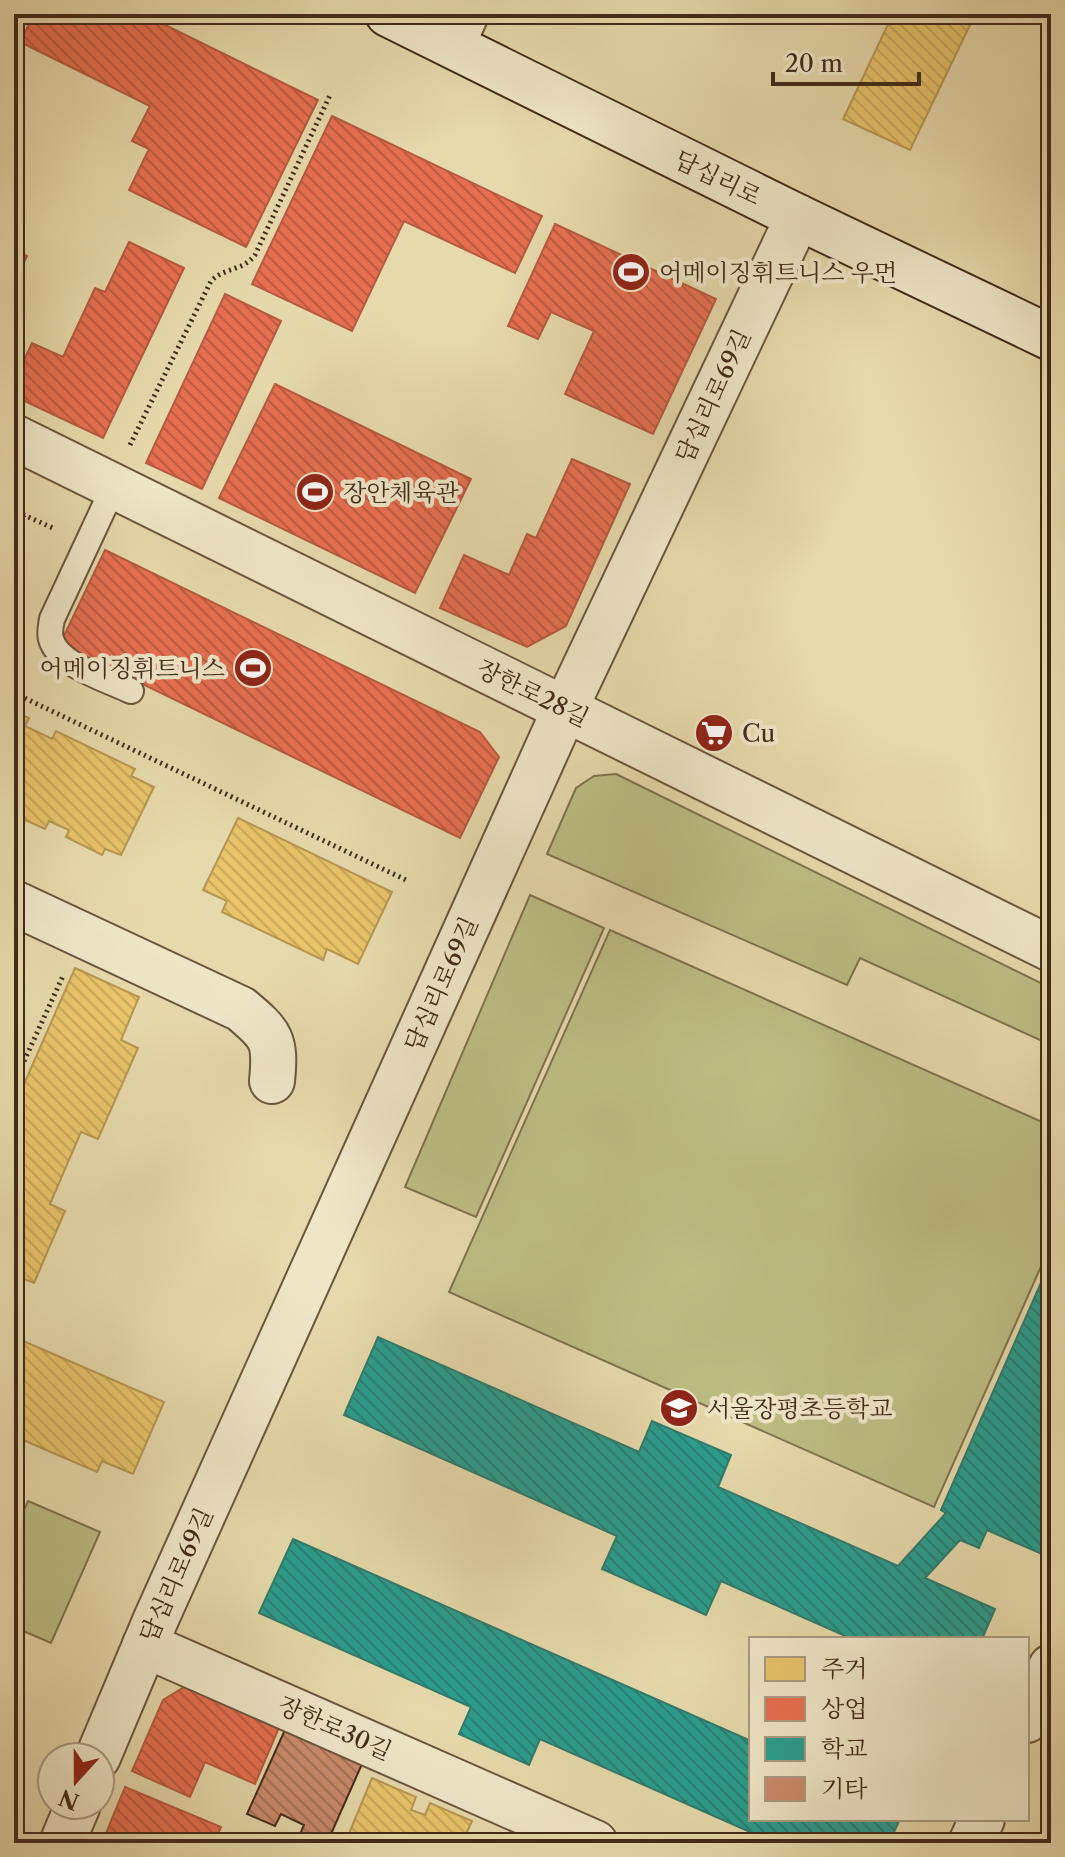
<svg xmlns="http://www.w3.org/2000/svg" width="1065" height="1857" font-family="'Libre Caslon Text','Noto Serif KR',serif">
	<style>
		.garden { fill: #bdbd84; stroke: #80744f; stroke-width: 2 }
		.homes { fill: url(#homes-back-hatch); stroke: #b79652; stroke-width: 2 }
		.shops { fill: url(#shops-back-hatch); stroke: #b65b40; stroke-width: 2 }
		.schools { fill: url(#schools-back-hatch); stroke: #317b6c; stroke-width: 2 }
		.building { fill: url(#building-back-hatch); stroke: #422b1a; stroke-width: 2 }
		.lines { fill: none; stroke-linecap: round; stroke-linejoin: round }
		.service-casing { stroke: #6b563e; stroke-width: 28 }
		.minor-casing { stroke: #6b563e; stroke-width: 48 }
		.secondary-casing { stroke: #422b1a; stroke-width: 48 }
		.path { stroke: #422b1a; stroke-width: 5; stroke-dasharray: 2 4; stroke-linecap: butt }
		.service { stroke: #efe6c8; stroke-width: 24 }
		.minor { stroke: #efe6c8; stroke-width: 44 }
		.secondary { stroke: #efe6c8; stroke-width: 44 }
		.labels { text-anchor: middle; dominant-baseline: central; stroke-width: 8; stroke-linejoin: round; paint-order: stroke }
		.street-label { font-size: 24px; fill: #422b1a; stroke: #efe6c8 }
		.poi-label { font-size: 24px; fill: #422b1a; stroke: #efe6c8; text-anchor: start }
	</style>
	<defs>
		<pattern id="homes-back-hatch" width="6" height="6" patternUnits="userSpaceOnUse" patternTransform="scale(2)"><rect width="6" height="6" fill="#e9c46a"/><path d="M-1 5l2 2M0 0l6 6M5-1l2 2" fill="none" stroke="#c9a95b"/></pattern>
		<pattern id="shops-back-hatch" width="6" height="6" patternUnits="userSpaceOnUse" patternTransform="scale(2)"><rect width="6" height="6" fill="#e76f51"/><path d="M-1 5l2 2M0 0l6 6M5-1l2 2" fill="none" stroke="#bd5b42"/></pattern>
		<pattern id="schools-back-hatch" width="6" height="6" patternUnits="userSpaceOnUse" patternTransform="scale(2)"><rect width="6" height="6" fill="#2a9d8f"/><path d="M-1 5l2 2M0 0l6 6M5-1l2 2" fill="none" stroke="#268074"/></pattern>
		<pattern id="building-back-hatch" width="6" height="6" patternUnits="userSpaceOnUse" patternTransform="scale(2)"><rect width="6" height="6" fill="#cb8b6d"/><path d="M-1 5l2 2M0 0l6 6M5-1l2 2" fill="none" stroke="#a67259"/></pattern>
	</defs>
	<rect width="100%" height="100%" fill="#e6d9ab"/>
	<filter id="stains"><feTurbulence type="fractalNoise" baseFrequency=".0025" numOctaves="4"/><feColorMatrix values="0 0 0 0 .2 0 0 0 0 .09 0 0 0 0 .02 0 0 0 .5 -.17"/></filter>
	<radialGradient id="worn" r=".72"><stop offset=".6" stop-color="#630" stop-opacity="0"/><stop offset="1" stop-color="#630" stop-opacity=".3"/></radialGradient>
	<g class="garden">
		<polygon points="616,774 1051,988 1051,1045 860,958 847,985 547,854 576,788 594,776"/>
		<polygon points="530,895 604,928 476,1217 405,1187"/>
		<polygon points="610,930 1051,1126 1051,1244 934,1507 449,1292"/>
		<polygon points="28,1501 100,1532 51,1643 14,1627 14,1532"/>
	</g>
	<g class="homes">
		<polygon points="893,14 952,14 951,16 970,25 910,150 843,119"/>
		<polygon points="14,711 29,718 25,726 52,739 56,731 135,769 131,776 154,787 121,855 105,849 102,855 66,837 69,830 49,821 45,829 14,815 18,805 14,803"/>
		<polygon points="238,818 392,892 358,964 327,949 323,960 222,912 227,901 203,890"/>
		<polygon points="75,968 139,997 121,1040 138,1048 98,1139 81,1132 50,1204 65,1211 34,1283 24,1279 14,1300 14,1107"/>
		<polygon points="14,1337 164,1402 133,1474 102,1461 97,1472 14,1436"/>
		<polygon points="372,1778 416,1797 411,1810 425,1815 430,1803 472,1821 466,1834 475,1837 472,1843 345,1843"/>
		<polygon points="1051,1812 1051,1843 1037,1843"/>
	</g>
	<g class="shops">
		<polygon points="34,14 143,14 318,100 246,247 129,190 149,149 132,141 150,106 20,42"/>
		<polygon points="332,116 542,216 515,273 404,221 352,331 252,284"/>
		<polygon points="555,224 716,299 653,434 565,394 594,331 551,312 538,339 508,326"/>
		<polygon points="129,242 184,268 103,438 14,396 14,381 32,343 63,357 95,288 105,292"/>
		<polygon points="14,250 27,256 14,283"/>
		<polygon points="225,294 281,321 202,489 146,463"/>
		<polygon points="275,384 471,479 415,593 219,498"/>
		<polygon points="572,459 630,484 566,626 527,647 440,608 464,555 509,575 527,534 536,538"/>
		<polygon points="105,550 480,732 499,757 460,838 60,644"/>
		<polygon points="191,1683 281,1723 255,1784 205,1762 190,1797 132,1771 163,1700"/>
		<polygon points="125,1787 221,1827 214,1843 102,1843"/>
	</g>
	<g class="schools">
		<polygon points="1051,1260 1051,1558 987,1530 979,1548 960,1540 925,1578 995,1609 982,1639 852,1639 721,1581 706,1615 602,1569 617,1536 344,1415 378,1337 639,1452 652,1421 731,1455 718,1487 898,1566 946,1513 941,1510"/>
		<polygon points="293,1539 751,1741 751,1819 900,1819 889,1843 775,1843 540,1739 529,1765 459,1734 471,1707 259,1613"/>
	</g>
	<polygon class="building" points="289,1721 366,1755 327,1843 307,1843 298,1839 304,1825 281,1814 275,1826 247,1814"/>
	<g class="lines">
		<defs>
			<path id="service" d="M114 486 52 619C51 625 49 633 51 639 58 665 108 680 131 691"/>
			<g id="minor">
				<polyline points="452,45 466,14"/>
				<polyline points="14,437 1051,949"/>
				<path d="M14 903 241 1009C272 1035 276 1040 272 1081"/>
				<polyline points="145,1645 595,1843"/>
				<polyline points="1027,1720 1051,1667"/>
				<polyline points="98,1757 156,1619 565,709 798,217"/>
				<polyline points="62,1843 78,1805"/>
				<polyline points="971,1843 982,1819"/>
			</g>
			<polyline id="secondary" points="388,14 798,217 1051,338"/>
		</defs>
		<use href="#service" class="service-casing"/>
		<use href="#minor" class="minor-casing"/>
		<use href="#secondary" class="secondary-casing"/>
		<g class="path">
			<path d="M130 445 211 281C225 267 243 271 255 255L331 93"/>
			<polyline points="14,538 24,515 55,529"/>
			<polyline points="14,693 406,880"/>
			<polyline points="14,1083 63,976"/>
		</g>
		<use href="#service" class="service"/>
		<use href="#minor" class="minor"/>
		<use href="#secondary" class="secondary"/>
	</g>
	<defs>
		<symbol id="stadium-disc" viewBox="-11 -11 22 22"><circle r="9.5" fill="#8f2418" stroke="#efe6c8"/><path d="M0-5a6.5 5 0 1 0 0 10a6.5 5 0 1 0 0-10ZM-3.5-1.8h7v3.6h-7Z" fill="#fff"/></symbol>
		<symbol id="supermarket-disc" viewBox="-11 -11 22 22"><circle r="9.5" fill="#8f2418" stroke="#efe6c8"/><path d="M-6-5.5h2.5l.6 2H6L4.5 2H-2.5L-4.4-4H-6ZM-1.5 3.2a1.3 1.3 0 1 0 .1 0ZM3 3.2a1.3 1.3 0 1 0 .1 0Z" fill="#fff"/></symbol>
		<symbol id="school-disc" viewBox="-11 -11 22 22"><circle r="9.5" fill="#8f2418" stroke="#efe6c8"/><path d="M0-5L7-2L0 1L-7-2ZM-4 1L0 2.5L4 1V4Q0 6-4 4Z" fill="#fff"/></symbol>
	</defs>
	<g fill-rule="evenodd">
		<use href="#stadium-disc" x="609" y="250" width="44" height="44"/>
		<use href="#stadium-disc" x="293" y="470" width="44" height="44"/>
		<use href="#stadium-disc" x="231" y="646" width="44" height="44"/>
		<use href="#supermarket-disc" x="692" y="711" width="44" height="44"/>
		<use href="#school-disc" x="657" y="1386" width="44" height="44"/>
	</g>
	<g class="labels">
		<g class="street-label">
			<text transform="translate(718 178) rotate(26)">답십리로</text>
			<text transform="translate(713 396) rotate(-65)">답십리로69길</text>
			<text transform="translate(533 693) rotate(26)">장한로28길</text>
			<text transform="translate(441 984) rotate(-66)">답십리로69길</text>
			<text transform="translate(176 1575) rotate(-66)">답십리로69길</text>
			<text transform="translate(335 1728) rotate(24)">장한로30길</text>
		</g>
		<g class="poi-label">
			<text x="659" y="272">어메이징휘트니스 우먼</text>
			<text x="343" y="492">장안체육관</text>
			<text x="225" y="668" text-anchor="end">어메이징휘트니스</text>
			<text x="742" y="733">Cu</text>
			<text x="707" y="1408">서울장평초등학교</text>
		</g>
	</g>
	<rect width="1065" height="1857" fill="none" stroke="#e6d9ab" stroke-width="48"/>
	<rect x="16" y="16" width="1033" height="1825" fill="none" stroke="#422b1a" stroke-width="4"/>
	<rect x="24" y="24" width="1017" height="1809" fill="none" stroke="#422b1a" stroke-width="2"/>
	<rect x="749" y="1637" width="280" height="184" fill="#efe6c8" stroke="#aa9b82" stroke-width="2"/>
	<rect x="765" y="1657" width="40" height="24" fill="#e9c46a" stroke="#aa9b82" stroke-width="2"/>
	<text x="821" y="1677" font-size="24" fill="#422b1a">주거</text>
	<rect x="765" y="1697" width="40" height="24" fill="#e76f51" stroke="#aa9b82" stroke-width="2"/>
	<text x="821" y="1717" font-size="24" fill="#422b1a">상업</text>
	<rect x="765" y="1737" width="40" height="24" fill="#2a9d8f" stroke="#aa9b82" stroke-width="2"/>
	<text x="821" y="1757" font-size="24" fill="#422b1a">학교</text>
	<rect x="765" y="1777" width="40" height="24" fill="#cb8b6d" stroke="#aa9b82" stroke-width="2"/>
	<text x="821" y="1797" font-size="24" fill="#422b1a">기타</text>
	<g transform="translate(76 1781) rotate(201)"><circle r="38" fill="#efe6c8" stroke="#aa9b82" stroke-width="2"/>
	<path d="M0-6L14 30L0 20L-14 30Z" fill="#8f2418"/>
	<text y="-12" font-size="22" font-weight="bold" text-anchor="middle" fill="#422b1a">N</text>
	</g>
	<path d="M773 72v12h146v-12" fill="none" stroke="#422b1a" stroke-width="4"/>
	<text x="785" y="72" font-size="24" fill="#422b1a" stroke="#efe6c8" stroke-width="6" paint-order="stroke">20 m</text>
	<rect width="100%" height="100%" filter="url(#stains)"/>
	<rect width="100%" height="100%" fill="url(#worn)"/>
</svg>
